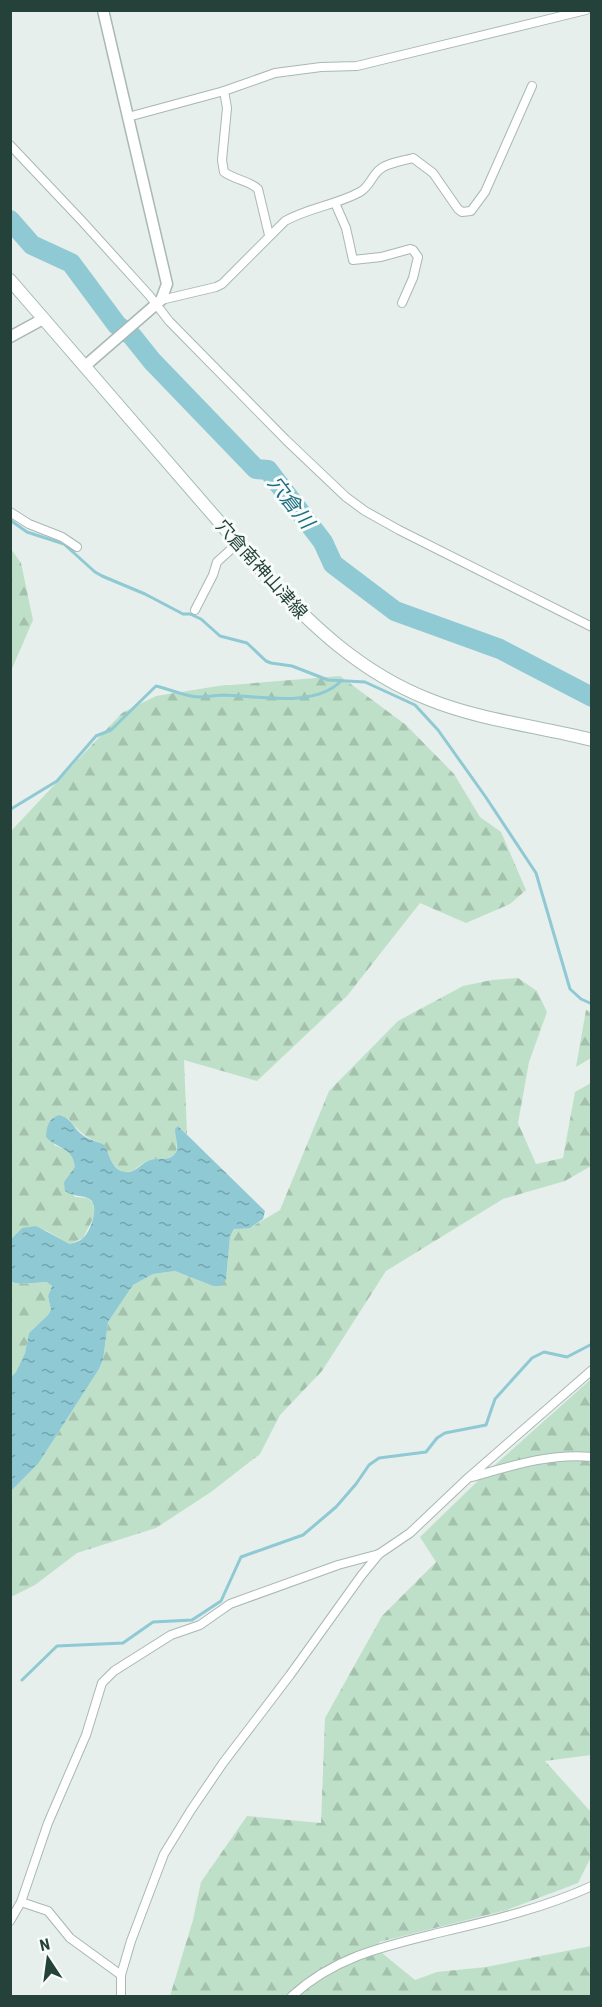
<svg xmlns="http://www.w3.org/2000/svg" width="602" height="2007" font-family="'Roboto Condensed','Noto Sans JP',sans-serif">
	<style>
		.forest { fill: url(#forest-firs) }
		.water { fill: url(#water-ripples) }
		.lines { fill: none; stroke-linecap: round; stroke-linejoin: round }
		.stream { stroke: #8ec9d4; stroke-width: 3 }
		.river { stroke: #8ec9d4; stroke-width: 20 }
		.minor-casing { stroke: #a8b8b2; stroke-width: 10 }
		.tertiary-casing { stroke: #a8b8b2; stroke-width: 13 }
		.secondary-casing { stroke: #a4bbb3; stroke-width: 14 }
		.minor { stroke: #fff; stroke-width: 8 }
		.tertiary { stroke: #fff; stroke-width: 10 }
		.secondary { stroke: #fff; stroke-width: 12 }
		.labels { text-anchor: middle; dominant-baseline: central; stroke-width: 6; stroke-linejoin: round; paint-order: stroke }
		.street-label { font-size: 18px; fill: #24423a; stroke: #f7fbf9 }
		.water-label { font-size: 20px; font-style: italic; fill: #1c6f80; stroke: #f7fbf9 }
	</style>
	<defs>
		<pattern id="forest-firs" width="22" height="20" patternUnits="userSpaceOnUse" patternTransform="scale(1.5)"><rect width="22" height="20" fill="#bfe0c8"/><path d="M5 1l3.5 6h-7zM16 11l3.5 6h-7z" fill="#a4c1ad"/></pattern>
		<pattern id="water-ripples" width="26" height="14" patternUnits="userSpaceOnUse" patternTransform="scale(1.5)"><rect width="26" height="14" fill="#8ec9d4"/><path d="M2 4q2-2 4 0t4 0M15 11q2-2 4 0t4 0" fill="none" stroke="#74a5ad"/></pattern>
	</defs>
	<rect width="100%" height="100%" fill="#e6efeb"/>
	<g class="forest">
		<polygon points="11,549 21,563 33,620 11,671"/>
		<path d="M340 676 406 725 454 774 480 817 501 832 526 890 510 904 466 923 420 903 347 996 257 1081 184 1060 187 1134 178 1126C176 1133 178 1151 175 1154 168 1162 156 1156 147 1161 138 1165 130 1178 118 1169 110 1163 109 1152 103 1144 87 1139 78 1131 68 1118L54 1145C68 1151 73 1151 76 1167L64 1182 75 1197 88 1198 93 1203 95 1215 83 1238 70 1244 45 1230 22 1228 11 1239V831L122 713 156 696 218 686Z"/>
		<polygon points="518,978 537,991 547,1012 529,1062 518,1123 536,1164 563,1158 575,1092 591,1083 591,1166 565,1181 503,1199 386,1271 322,1371 280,1415 260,1454 211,1492 156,1528 77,1553 35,1585 11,1597 11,1491 38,1464 99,1369 103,1360 108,1322 133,1285 153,1274 175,1271 213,1286 226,1280 230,1237 235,1228 250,1228 280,1210 329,1091 398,1021 463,986 492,980"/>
		<polygon points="586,1010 591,1012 591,1058 576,1067"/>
		<polygon points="11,1282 21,1284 48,1282 52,1286 48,1296 51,1310 48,1315 29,1333 25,1353 16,1372 11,1377"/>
		<polygon points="591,1379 591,1755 545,1761 591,1812 591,1857 578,1883 507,1910 379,1942 382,1953 415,1980 437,1972 486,1967 591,1946 591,1996 170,1996 193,1920 201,1882 247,1816 321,1823 325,1718 382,1616 436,1562 420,1537 486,1473"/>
	</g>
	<path class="water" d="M59 1115C69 1118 71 1122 77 1130 84 1138 94 1141 103 1144 110 1153 110 1166 121 1171 135 1176 140 1163 150 1160 159 1157 171 1162 176 1152 179 1146 175 1136 175 1129L178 1126 265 1211 263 1219 250 1228 234 1229 230 1237 226 1280 220 1286H213L175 1271 153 1274 133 1285 108 1322 103 1360 99 1369 38 1464 11 1491V1377L16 1372 25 1353 29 1333 48 1315 51 1310 48 1296 52 1286 47 1282 21 1284 11 1282V1239L22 1228 36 1226 70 1244C73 1243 81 1241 83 1238 91 1231 101 1204 88 1198 80 1195 75 1197 65 1191L64 1182 75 1167C73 1147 59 1150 46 1137 47 1126 48 1119 59 1115Z"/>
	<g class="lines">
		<g class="stream">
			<polyline points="10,520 27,532 64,544 95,572 102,576 145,594 183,614 190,614 201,619 220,636 247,643 266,661 271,663 292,666 328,680 365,682 415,705 438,730 485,796 536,873 570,989 581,999 592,1004"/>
			<path d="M10 813 11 809 57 781 96 736 111 730 156 686C168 689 180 694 191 696 201 699 214 695 224 695 258 696 315 708 341 681"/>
			<polyline points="22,1680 57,1646 123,1643 153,1622 192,1620 221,1601 241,1557 303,1535 336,1507 356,1484 369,1465 379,1458 426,1452 437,1438 445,1433 486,1425 495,1399 532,1358 544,1352 567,1357 592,1344"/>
		</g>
		<polyline class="river" points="10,220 32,245 71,263 117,325 132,336 152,361 256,469 268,470 323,542 333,564 395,611 500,649 592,697"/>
		<defs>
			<g id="minor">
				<path d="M224 91 227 108 222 160 224 172C235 180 250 181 258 189L269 235"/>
				<polyline points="128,117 224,91 275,73 321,67 357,66 586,10"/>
				<polyline points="10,145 81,220 149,295 169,321 286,440 346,497 365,511 399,530 592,627"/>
				<polyline points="335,203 346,228 353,260 381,257 410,249 413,250 418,257 413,278 402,303"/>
				<path d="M161 300 216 287 222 284 285 221C308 208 336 205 360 192 369 187 371 178 378 171 385 163 403 161 413 158L433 173 458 209 462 212 471 211 485 192 532 86"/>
				<polyline points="10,512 29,524 62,537 77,547"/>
				<polyline points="195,610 213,575 217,562 238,543"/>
				<path d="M472 1477C511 1466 550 1453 592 1457"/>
				<polyline points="21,1902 48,1911 70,1938 121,1975"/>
				<polyline points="10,1921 21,1902 48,1823 86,1735 102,1683 114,1671 171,1635 200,1625 230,1604 338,1565 379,1554"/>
				<polyline points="121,1996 121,1975 131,1941 164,1854 191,1810 223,1763 290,1675 361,1576 379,1554 410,1533 468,1478 592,1370"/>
				<path d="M292 1996C336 1956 385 1946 442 1932 493 1920 544 1908 592 1886"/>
			</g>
			<g id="tertiary">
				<polyline points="10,337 43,319"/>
				<polyline points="85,366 161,300 167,284 103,10"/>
			</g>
			<path id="secondary" d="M10 280 266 576C313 627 362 673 428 699 479 720 537 726 592 740"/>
		</defs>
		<use href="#minor" class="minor-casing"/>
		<use href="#tertiary" class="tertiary-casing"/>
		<use href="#secondary" class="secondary-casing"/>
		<use href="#minor" class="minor"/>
		<use href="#tertiary" class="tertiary"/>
		<use href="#secondary" class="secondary"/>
	</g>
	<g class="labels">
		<g class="street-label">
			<text transform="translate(262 569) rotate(48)">穴倉南神山津線</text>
		</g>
		<g class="water-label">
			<text transform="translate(291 502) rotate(52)">穴倉川</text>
		</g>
	</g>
	<rect width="602" height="2007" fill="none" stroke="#24423a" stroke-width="24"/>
	<g transform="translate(48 1959) rotate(347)" stroke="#f7fbf9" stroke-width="4.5" paint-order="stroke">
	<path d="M0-4.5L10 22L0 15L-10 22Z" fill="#24423a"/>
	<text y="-9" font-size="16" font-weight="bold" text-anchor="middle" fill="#24423a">N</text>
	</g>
</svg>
